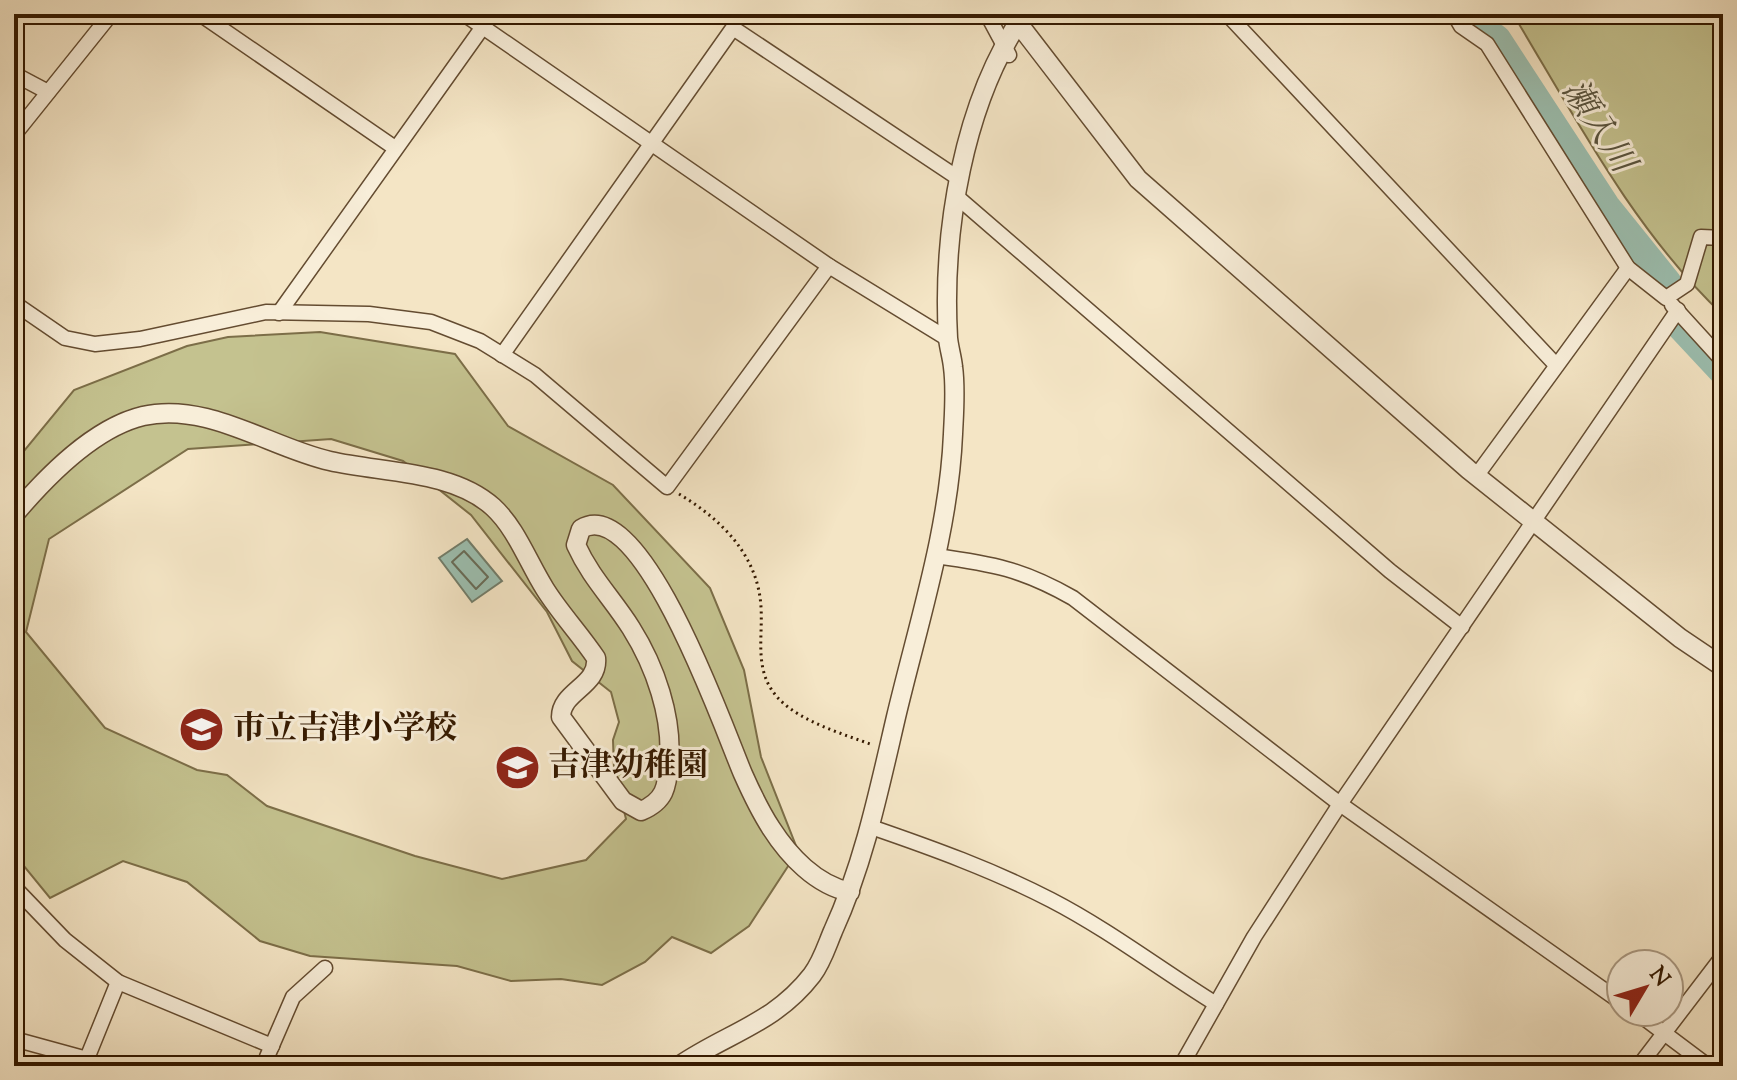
<svg xmlns="http://www.w3.org/2000/svg" width="1737" height="1080" font-family="'Sorts Mill Goudy','Noto Serif JP',serif">
	<style>
		.green { fill: #c4c28f; stroke: #7c6e48; stroke-width: 2; fill-rule: evenodd }
		.water { fill: #9cbfb0; stroke: #727d6a; stroke-width: 2 }
		.lines { fill: none; stroke-linecap: round; stroke-linejoin: round }
		.shore { stroke: #686c58; stroke-width: 2 }
		.river { stroke: #9cbfb0; stroke-width: 28 }
		.minor-casing { stroke: #644c31; stroke-width: 17 }
		.tertiary-casing { stroke: #644c31; stroke-width: 21 }
		.path { stroke: #341900; stroke-width: 3; stroke-dasharray: 2 4; stroke-linecap: butt }
		.minor { stroke: #f8eed9; stroke-width: 14 }
		.tertiary { stroke: #f8eed9; stroke-width: 18 }
		.labels { text-anchor: middle; dominant-baseline: central; stroke-width: 6; stroke-linejoin: round; paint-order: stroke }
		.poi-label { font-size: 32px; font-weight: bold; fill: #341900; stroke: #f8eed9; text-anchor: start }
		.water-label { font-size: 34px; font-style: italic; fill: #58533e; stroke: #f8eed9 }
	</style>
	<rect width="100%" height="100%" fill="#f4e5c5"/>
	<filter id="stains"><feTurbulence type="fractalNoise" baseFrequency=".0025" numOctaves="4"/><feColorMatrix values="0 0 0 0 .2 0 0 0 0 .09 0 0 0 0 .02 0 0 0 .5 -.17"/></filter>
	<radialGradient id="worn" r=".72"><stop offset=".6" stop-color="#630" stop-opacity="0"/><stop offset="1" stop-color="#630" stop-opacity=".3"/></radialGradient>
	<g class="green">
		<path d="M1513 14H1723V315C1635 232 1575 117 1513 14Z"/>
		<path d="M320 332 455 354 508 426 613 485 710 588 744 670 761 757 798 851 749 926 711 953 672 937 645 962 602 985 561 979 511 981 457 966 310 956 260 941 187 882 123 861 50 898 14 854V463L74 390 187 346 228 337ZM331 439 403 461 471 515 547 612 572 661 611 692 619 722 613 740 614 770 626 819 586 860 502 879 415 856 267 806 227 775 197 770 105 728 26 632 49 539 188 449Z"/>
	</g>
	<polygon class="water" points="467,539 502,581 472,602 439,558"/>
	<g class="lines">
		<polygon class="shore" points="464,551 488,577 476,589 452,562"/>
		<g class="river">
			<polyline points="1465,14 1497,39 1606,206 1668,283"/>
			<polyline points="1681,327 1723,372"/>
		</g>
		<defs>
			<g id="minor">
				<polyline points="200,14 395,148"/>
				<polyline points="464,14 829,266 948,339"/>
				<polyline points="987,14 1009,55"/>
				<polyline points="1227,14 1555,364"/>
				<polyline points="1454,14 1461,26 1487,44 1628,268 1666,298 1687,284 1701,237 1723,238"/>
				<polyline points="14,74 48,92"/>
				<polyline points="14,135 111,14"/>
				<polyline points="956,196 1390,571 1462,627"/>
				<polyline points="14,303 65,338 95,344 140,339 266,312 369,314 431,322 480,341 535,375 667,487 829,266"/>
				<polyline points="1672,305 1723,361"/>
				<polyline points="279,313 492,14"/>
				<polyline points="502,355 733,28 958,178"/>
				<polyline points="1477,475 1628,268"/>
				<path d="M936 556C993 564 1022 569 1073 598L1340 804 1621 1002"/>
				<path d="M871 827C932 848 993 870 1051 900 1109 930 1161 970 1216 1004"/>
				<polyline points="14,887 65,940 118,982 272,1046"/>
				<polyline points="1636,1012 1708,1066"/>
				<polyline points="14,1039 87,1059 92,1066"/>
				<polyline points="84,1066 118,982"/>
				<polyline points="267,1066 267,1057 293,997 325,968"/>
				<polyline points="1181,1066 1254,937 1338,807 1678,310"/>
				<polyline points="1639,1066 1723,956"/>
			</g>
			<g id="tertiary">
				<polyline points="1018,23 1138,179 1469,470 1680,638 1723,667"/>
				<path d="M14 515C46 477 93 428 143 416 207 401 271 448 330 461 382 473 452 470 493 507 516 528 528 562 545 589 560 613 580 634 596 658 599 686 561 691 561 717L623 801 641 811C665 801 667 787 669 763 673 717 655 666 631 628 612 598 591 578 576 545L581 529C642 491 726 735 743 774 751 792 760 811 771 828 789 856 816 885 850 892"/>
				<path d="M679 1066C727 1033 774 1024 812 975 822 962 827 945 833 931 864 863 879 790 896 717 918 624 949 530 953 434 954 412 956 389 953 367 952 357 949 348 948 338 942 232 963 102 1024 14"/>
			</g>
		</defs>
		<use href="#minor" class="minor-casing"/>
		<use href="#tertiary" class="tertiary-casing"/>
		<path class="path" d="M679 494C721 519 758 555 761 607 763 640 753 673 780 700 802 722 843 734 873 745"/>
		<use href="#minor" class="minor"/>
		<use href="#tertiary" class="tertiary"/>
	</g>
	<defs>
		<symbol id="school-disc" viewBox="-11 -11 22 22"><circle r="9.5" fill="#8f2418" stroke="#f8eed9"/><path d="M0-5L7-2L0 1L-7-2ZM-4 1L0 2.5L4 1V4Q0 6-4 4Z" fill="#fff"/></symbol>
	</defs>
	<g fill-rule="evenodd">
		<use href="#school-disc" x="176" y="704" width="51" height="51"/>
		<use href="#school-disc" x="492" y="742" width="51" height="51"/>
	</g>
	<g class="labels">
		<g class="poi-label">
			<text x="233" y="730">市立吉津小学校</text>
			<text x="548" y="767">吉津幼稚園</text>
		</g>
		<g class="water-label">
			<text transform="translate(1597 127) rotate(57)">瀬入川</text>
		</g>
	</g>
	<rect width="1737" height="1080" fill="none" stroke="#f4e5c5" stroke-width="48"/>
	<rect x="16" y="16" width="1705" height="1048" fill="none" stroke="#341900" stroke-width="4"/>
	<rect x="24" y="24" width="1689" height="1032" fill="none" stroke="#341900" stroke-width="2"/>
	<g transform="translate(1645 988) rotate(52)"><circle r="38" fill="#f8eed9" stroke="#aa9982" stroke-width="2"/>
	<path d="M0-6L14 30L0 20L-14 30Z" fill="#8f2418"/>
	<text y="-12" font-size="22" font-weight="bold" text-anchor="middle" fill="#341900">N</text>
	</g>
	<rect width="100%" height="100%" filter="url(#stains)"/>
	<rect width="100%" height="100%" fill="url(#worn)"/>
</svg>
